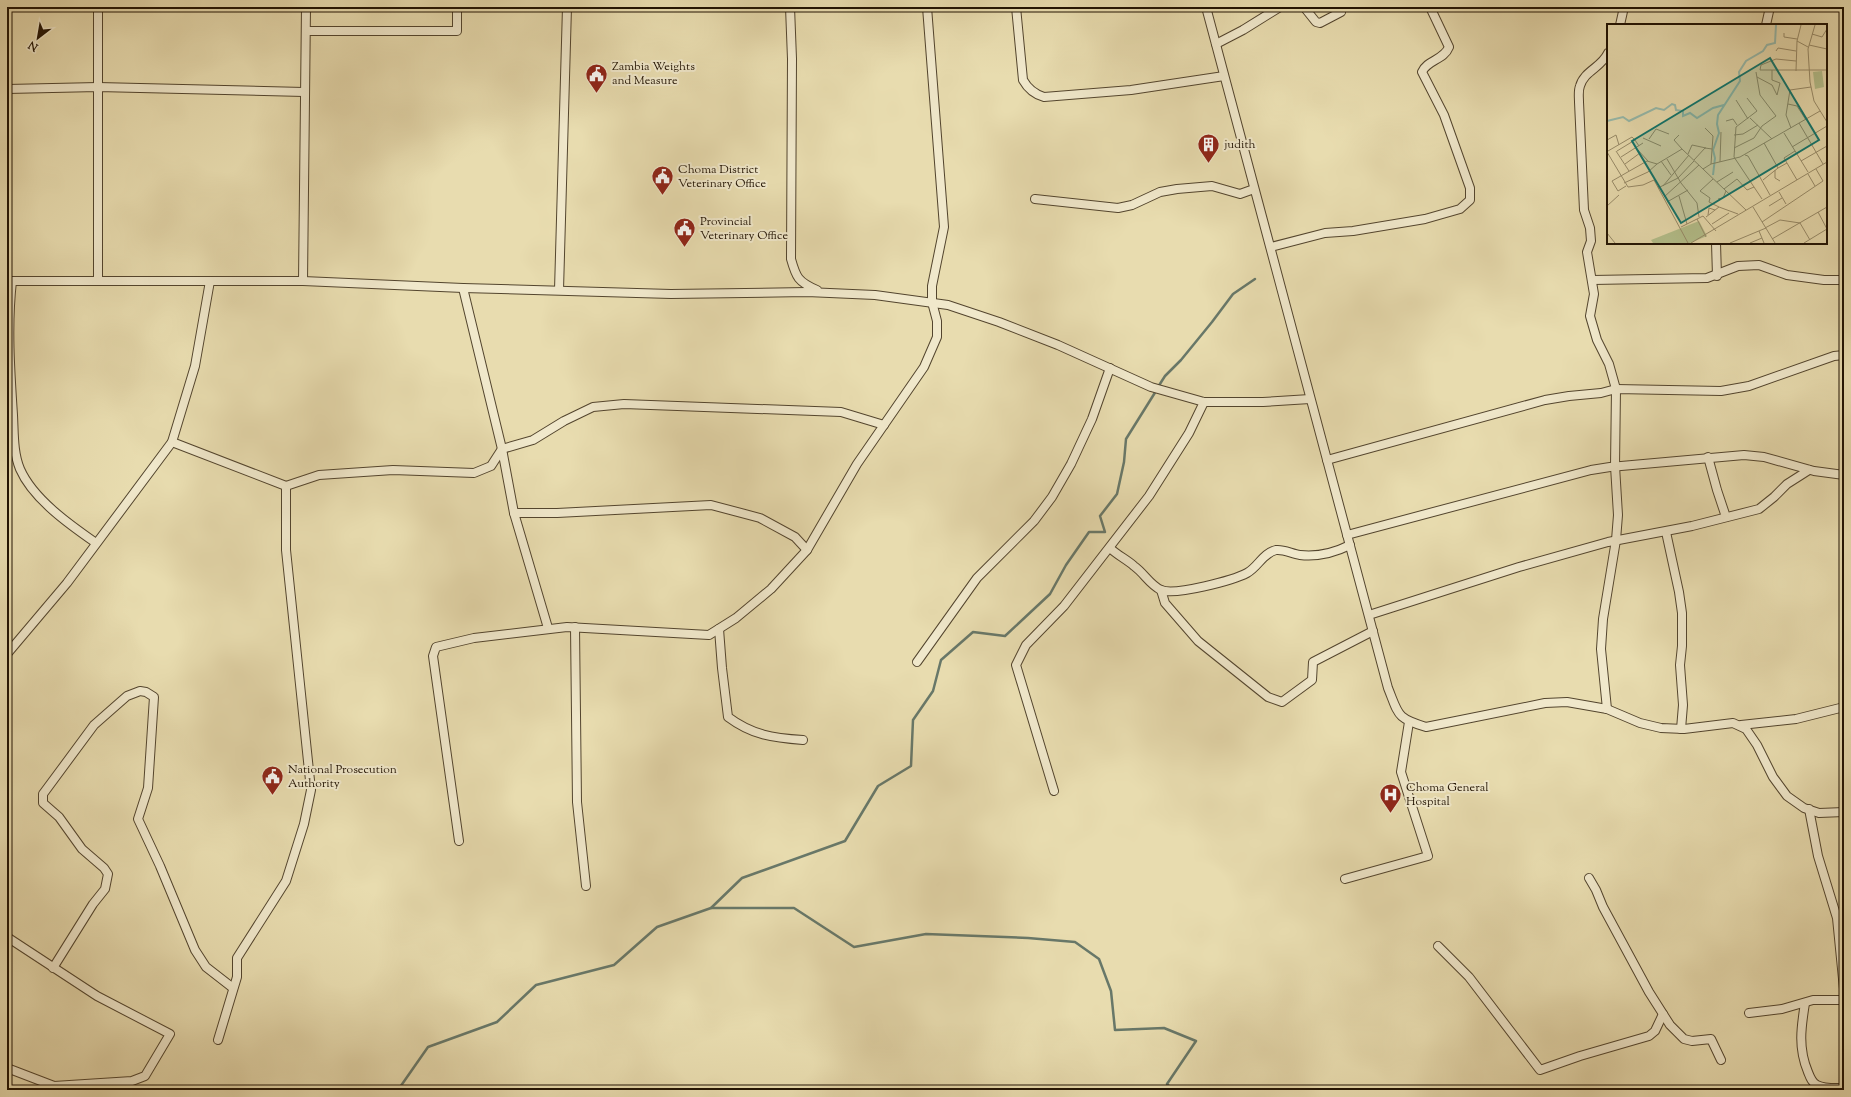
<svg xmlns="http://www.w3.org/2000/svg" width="1851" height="1097" font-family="'Sorts Mill Goudy',serif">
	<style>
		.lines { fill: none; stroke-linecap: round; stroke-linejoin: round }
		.stream { stroke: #687869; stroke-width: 2.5 }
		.minor-casing { stroke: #53452e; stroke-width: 10 }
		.minor { stroke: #f0e8cb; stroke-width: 8 }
		.labels { text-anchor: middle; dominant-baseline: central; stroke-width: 4; stroke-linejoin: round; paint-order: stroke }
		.poi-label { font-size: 12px; fill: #211303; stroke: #f0e8cb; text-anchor: start }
		.inset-river { fill: none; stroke: #97bbad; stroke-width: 2 }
		.inset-road { fill: none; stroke: #988c6a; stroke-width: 1 }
		.view { fill: #0f766e; fill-opacity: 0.15; stroke: #0f766e; stroke-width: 2 }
		.inset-edge { fill: none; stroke: #211303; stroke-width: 2 }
	</style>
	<rect width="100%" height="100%" fill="#e8dcaf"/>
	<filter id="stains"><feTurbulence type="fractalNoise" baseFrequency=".005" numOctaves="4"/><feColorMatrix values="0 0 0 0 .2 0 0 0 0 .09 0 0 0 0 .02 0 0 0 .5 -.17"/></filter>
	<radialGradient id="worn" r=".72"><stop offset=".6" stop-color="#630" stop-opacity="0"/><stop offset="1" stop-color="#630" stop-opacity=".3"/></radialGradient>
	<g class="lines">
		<g class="stream">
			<polyline points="1158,387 1165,376 1181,360 1212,322 1233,294 1255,279"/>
			<polyline points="711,908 794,908 854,947 926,934 1028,938 1075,942 1099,959 1111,991 1115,1030 1164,1028 1196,1041 1167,1084 1173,1090"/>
			<polyline points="398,1090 428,1047 497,1022 536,985 614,965 657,927 711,908 742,878 845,841 878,786 911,766 913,720 933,691 941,660 973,632 1005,636 1050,594 1066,565 1089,532 1105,532 1100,516 1117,494 1124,462 1126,439 1156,391"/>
		</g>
		<defs>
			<g id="minor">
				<path d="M790 7 792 59 791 259C796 277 798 282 817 290"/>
				<path d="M1016 7 1023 80C1028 89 1034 94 1044 97L1131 90 1224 76"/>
				<path d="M1206 7 1388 688C1399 715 1396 718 1426 727L1545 703 1567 702 1607 709 1640 723 1661 728 1684 729 1733 723 1746 729 1757 745 1773 777 1787 796 1804 808 1819 813 1844 812"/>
				<polyline points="1304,7 1316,22 1320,23 1341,12"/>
				<polyline points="1620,25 1624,7"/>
				<polyline points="1766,25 1770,7"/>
				<polyline points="306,31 457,31 457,7"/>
				<polyline points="1216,44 1243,30 1280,7"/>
				<polyline points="7,89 98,87 304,92"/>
				<polyline points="1035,199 1118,208 1132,205 1160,192 1177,189 1212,186 1240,194 1254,189"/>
				<polyline points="1716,243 1717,276"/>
				<path d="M1271 247 1325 233 1353 231 1425 219 1460 209 1470 200V188L1444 115 1422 72C1427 60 1444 60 1449 47L1430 7"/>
				<polyline points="1592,280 1707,278 1738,266 1759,265 1787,275 1824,280 1844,280"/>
				<polyline points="7,281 303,281 463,288 671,294 807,292 875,295 948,305 999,322 1058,345 1151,387 1204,402 1263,402 1310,399"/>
				<path d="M12 281C7 325 10 370 13 415 14 433 13 452 20 469 33 499 70 525 96 543"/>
				<polyline points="98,281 98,7"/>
				<polyline points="303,281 306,7"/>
				<polyline points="463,288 502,449 514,513 548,628"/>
				<polyline points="559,290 567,7"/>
				<polyline points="172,442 286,486"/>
				<polyline points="1708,457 1717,490 1726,517"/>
				<polyline points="1327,460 1545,400 1569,396 1601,393 1616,389 1721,391 1749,386 1834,356 1844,355"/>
				<polyline points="514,513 557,513 711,505 760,518 795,537 807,550"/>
				<polyline points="1666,532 1679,592 1682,613 1682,646 1680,665 1683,705 1681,729"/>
				<polyline points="1347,535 1591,470 1610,467 1744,455 1764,457 1814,471 1844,475"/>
				<path d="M1110 548C1117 555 1126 559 1134 566 1144 573 1150 585 1161 590 1175 596 1234 580 1247 573 1258 567 1263 553 1276 550 1284 549 1292 554 1300 555 1318 557 1334 553 1350 545"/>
				<polyline points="1161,590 1165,603 1198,641 1268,697 1282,702 1312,680 1313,662 1373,631"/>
				<polyline points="1369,615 1519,567 1608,542 1692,526 1759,509 1774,497 1787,484 1809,470"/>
				<polyline points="575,627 577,802 586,886"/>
				<path d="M719 629 722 668 728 717C752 735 773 738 803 740"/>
				<polyline points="7,654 67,583 172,442 195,366 210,281"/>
				<polyline points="917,662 977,578 1034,521 1052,497 1071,464 1092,419 1110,368"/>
				<path d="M1607 709 1601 649 1603 619 1616 540 1618 515 1615 466 1616 389 1609 364 1597 340 1590 316 1594 294 1587 252 1591 241 1590 228 1584 210 1579 102C1579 97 1578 91 1580 86 1584 71 1602 67 1608 53"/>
				<polyline points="1741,725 1796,719 1844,707"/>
				<polyline points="1054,791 1016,665 1026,645 1064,606 1149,496 1189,433 1204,402"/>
				<polyline points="1809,809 1818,856 1837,918 1844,989"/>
				<polyline points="459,841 433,656 436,647 474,638 567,627 709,635 736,618 771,589 807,550 857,464 924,367 937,337 937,321 932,302 932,286 944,227 927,7"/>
				<polyline points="1589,878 1596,890 1603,907 1649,992 1670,1025 1684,1039 1692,1041 1711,1039 1721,1060"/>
				<polyline points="1345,879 1428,856 1401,772 1409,722"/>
				<polyline points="7,937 97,996 170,1034 145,1076 132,1081 54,1086 7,1068"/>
				<polyline points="1438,946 1469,977 1540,1070 1580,1056 1649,1036 1655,1031 1663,1014"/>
				<polyline points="53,968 93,904 105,889 108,874 104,868 82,849 59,817 43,803 43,794 94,725 119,703 127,696 140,691 146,692 154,697 148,788 138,819 160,866 195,950 206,967 233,988"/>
				<path d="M1805 1003C1801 1028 1798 1048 1808 1072 1810 1077 1812 1083 1817 1085 1824 1089 1836 1088 1844 1088"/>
				<polyline points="1749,1013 1782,1009 1813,1000 1844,1000"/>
				<polyline points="218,1040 237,977 237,958 286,881 304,824 311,790 286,550 286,486 319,475 393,470 474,473 491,466 502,449 533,440 564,421 593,407 624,404 841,412 884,425"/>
			</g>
		</defs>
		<use href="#minor" class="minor-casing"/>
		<use href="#minor" class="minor"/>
	</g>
	<defs>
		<symbol id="civic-pin" viewBox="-11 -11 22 30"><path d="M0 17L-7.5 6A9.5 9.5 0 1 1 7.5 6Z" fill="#8f2418" stroke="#f0e8cb"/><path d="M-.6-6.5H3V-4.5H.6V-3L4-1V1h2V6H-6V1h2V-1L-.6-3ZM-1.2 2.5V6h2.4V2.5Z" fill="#fff"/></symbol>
		<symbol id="building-pin" viewBox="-11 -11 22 30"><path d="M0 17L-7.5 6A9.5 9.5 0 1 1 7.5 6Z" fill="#8f2418" stroke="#f0e8cb"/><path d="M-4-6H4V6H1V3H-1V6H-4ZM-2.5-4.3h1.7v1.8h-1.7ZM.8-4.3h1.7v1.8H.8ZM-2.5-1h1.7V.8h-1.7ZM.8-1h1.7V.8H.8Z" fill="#fff"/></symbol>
		<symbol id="hospital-pin" viewBox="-11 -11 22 30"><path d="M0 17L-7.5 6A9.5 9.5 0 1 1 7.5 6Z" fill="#8f2418" stroke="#f0e8cb"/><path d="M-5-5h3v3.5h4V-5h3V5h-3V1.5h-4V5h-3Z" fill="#fff"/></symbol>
	</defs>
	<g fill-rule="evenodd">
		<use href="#civic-pin" x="584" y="62" width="25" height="34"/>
		<use href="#building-pin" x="1196" y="132" width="25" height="34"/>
		<use href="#civic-pin" x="650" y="164" width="25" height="34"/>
		<use href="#civic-pin" x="672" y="216" width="25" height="34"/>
		<use href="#civic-pin" x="260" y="764" width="25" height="34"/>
		<use href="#hospital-pin" x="1378" y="782" width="25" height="34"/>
	</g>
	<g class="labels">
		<g class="poi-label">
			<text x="612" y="67">Zambia Weights<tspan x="612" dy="14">and Measure</tspan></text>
			<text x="1224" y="145">judith</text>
			<text x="678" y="170">Choma District<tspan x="678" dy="14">Veterinary Office</tspan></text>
			<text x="700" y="222">Provincial<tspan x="700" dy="14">Veterinary Office</tspan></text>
			<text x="288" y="770">National Prosecution<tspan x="288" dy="14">Authority</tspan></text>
			<text x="1406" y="788">Choma General<tspan x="1406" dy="14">Hospital</tspan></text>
		</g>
	</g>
	<g transform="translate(1607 24)">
		<rect width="220" height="220" fill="#e8dcaf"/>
		<path d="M215 47 217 63 208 65 206 48ZM92 197 100 212 83 219H46L44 216Z" fill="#b4c08c"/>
		<path class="inset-river" d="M0 97 16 93 22 97 49 84 57 86 65 80 68 81 69 86 76 87V92L83 89 90 94 106 84 117 81M106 151 108 134 106 126 112 109 110 100 111 91 133 57 132 48 139 37 156 27 160 21 168 19 169 1"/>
		<path class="inset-road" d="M208 1 201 25 203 58 207 77 220 98M177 9V13L190 15M205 10 215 13 220 5M190 17 201 23M202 21 220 25M169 27 171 24 189 27M189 37 169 35 154 41 153 46H220M189 47 190 17 194 1M150 53 165 61 170 71 173 59 165 56V46M140 74 150 87 129 103 127 133 155 175M129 76 141 95M181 80 190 82 199 96M143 94 165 115M119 97 126 95 130 101M192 99 216 140M98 104 106 112 104 140M184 104 179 91 183 66 204 63M177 109 201 148M72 111 67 116 75 125M127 111 136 110 151 101M36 114 54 122M42 115 49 105 62 110M0 116 9 111 12 121M157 119 171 144 180 139M185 123 220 102M29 124 41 137M127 124 147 114 155 102 169 92 153 71 149 48M1 127 25 113 28 116M9 127 22 147M10 127 28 116 32 122M188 127 177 134 190 156M0 128 21 163 36 161 47 156 81 219M81 130 85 121 99 124M138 131 141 132 163 171M14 133 36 119M60 135 74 159 90 179 92 193M87 136 98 124 105 125M54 137 64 151M194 137 220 122M113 138 114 108M18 140 33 129M96 145 104 140 133 133 213 87M209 145 216 157M168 146V154L173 157M201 150 208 162M106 155 93 167 103 174 102 178 112 183M156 156 171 144M110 158 126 148M17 159 41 148 50 140M19 162 11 167 5 157 40 137 50 140 75 125 139 186M56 162 82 131M51 164 71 154 87 137M117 165 130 155 140 166 147 163M172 168 179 180M72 172 80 200M57 173 92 141M111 175 116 174 119 167M60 178 81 166M0 182 12 171M162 182 175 174M146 183 168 219M211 188 220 205M101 191 102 184 108 186M99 193 112 183 131 190M90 195 99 213M155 198 216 157M105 200 122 189M74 203 96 192 109 207M158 204 173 196 193 199 203 216M152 207 157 219M0 209 8 219M165 215 220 183M84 219 220 138M123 219 159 204M143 219 155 214M197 219 220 205"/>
		<path class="view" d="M163 34 212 116 74 199 25 117Z"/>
		<rect width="220" height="220" class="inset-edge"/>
	</g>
	<rect width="1851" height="1097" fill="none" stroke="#e8dcaf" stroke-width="24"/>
	<rect x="8" y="8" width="1835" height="1081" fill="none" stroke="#211303" stroke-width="2"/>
	<rect x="12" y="12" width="1827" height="1073" fill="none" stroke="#211303"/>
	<g transform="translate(38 38) rotate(211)" stroke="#f0e8cb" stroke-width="3" paint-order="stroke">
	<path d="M0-3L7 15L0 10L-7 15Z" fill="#211303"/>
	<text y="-6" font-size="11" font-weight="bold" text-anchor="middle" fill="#211303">N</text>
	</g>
	<rect width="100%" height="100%" filter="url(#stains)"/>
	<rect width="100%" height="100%" fill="url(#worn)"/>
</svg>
